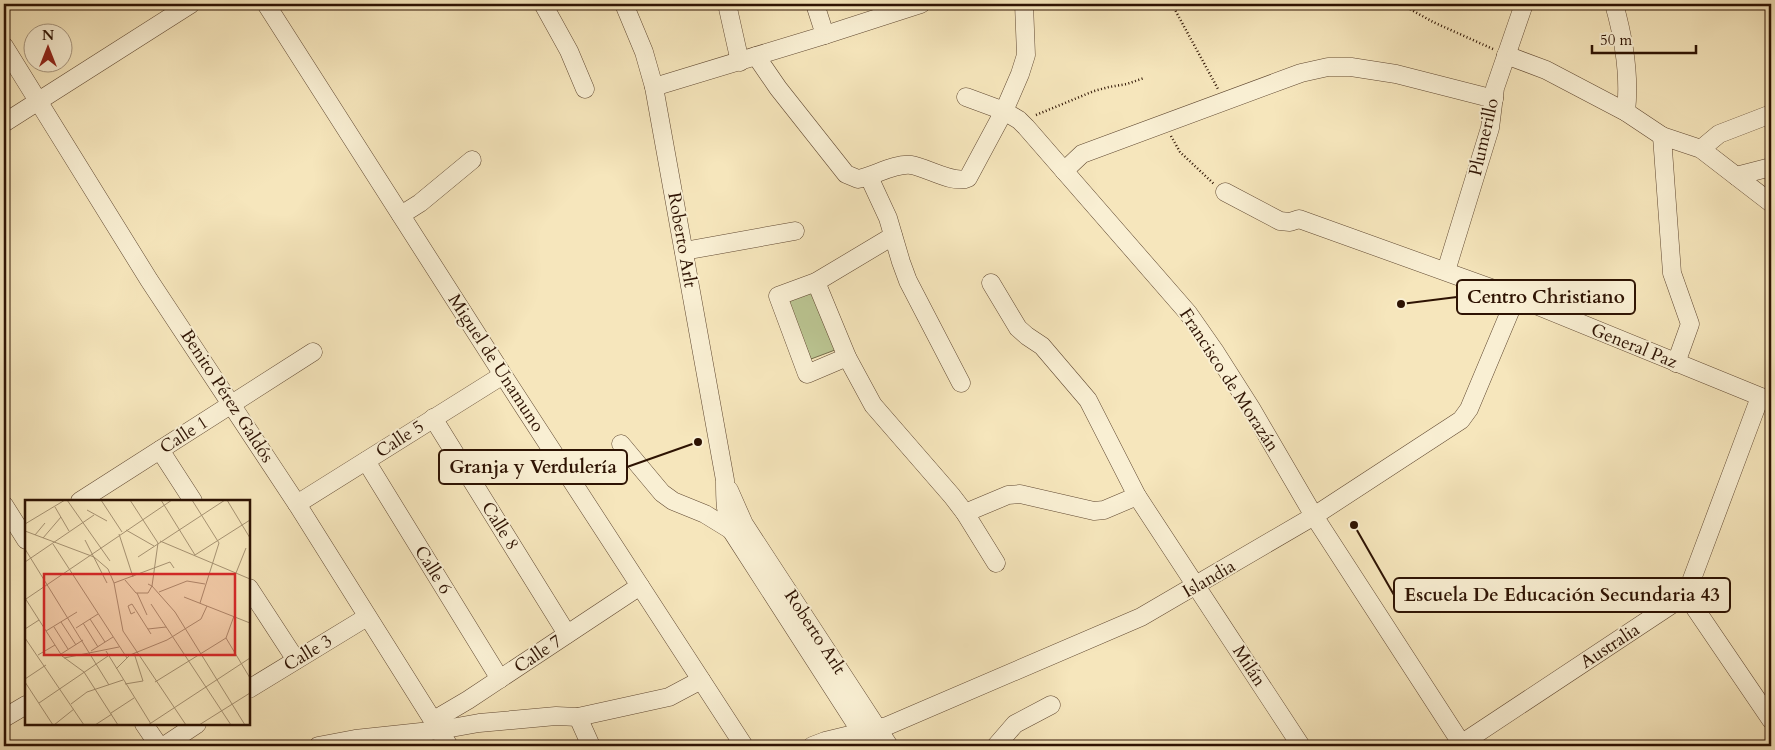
<svg xmlns="http://www.w3.org/2000/svg" width="1775" height="750" font-family="Cardo,serif">
	<style>
		.green { fill: #bbc592; stroke: #746c4a }
		.lines { fill: none; stroke-linecap: round; stroke-linejoin: round }
		.minor-casing { stroke: #604831; stroke-width: 19 }
		.path { stroke: #2e1303; stroke-width: 2.5; stroke-dasharray: 1 2.5; stroke-linecap: butt }
		.minor { stroke: #f9efd3; stroke-width: 18 }
		.labels { text-anchor: middle; dominant-baseline: central; stroke-width: 4; stroke-linejoin: round; paint-order: stroke }
		.street-label { font-size: 18px; fill: #2e1303; stroke: #f9efd3 }
		.inset-road { fill: none; stroke: #a69272; stroke-width: 1 }
		.view { fill: #d62828; fill-opacity: 0.15; stroke: #d62828; stroke-width: 2.5 }
		.inset-edge { fill: none; stroke: #2e1303; stroke-width: 2.5 }
		.leader { fill: none; stroke: #2e1303; stroke-width: 2 }
		.callout-dot { fill: #2e1303; stroke: #f9efd3; stroke-width: 2 }
		.callout { fill: #f9efd3; stroke: #2e1303; stroke-width: 2 }
		.callout-label { font-size: 19px; text-anchor: middle; font-weight: bold; fill: #2e1303 }
	</style>
	<rect width="100%" height="100%" fill="#f6e6bc"/>
	<filter id="stains"><feTurbulence type="fractalNoise" baseFrequency=".004" numOctaves="4"/><feColorMatrix values="0 0 0 0 .2 0 0 0 0 .09 0 0 0 0 .02 0 0 0 .5 -.17"/></filter>
	<radialGradient id="worn" r=".72"><stop offset=".6" stop-color="#630" stop-opacity="0"/><stop offset="1" stop-color="#630" stop-opacity=".3"/></radialGradient>
	<polygon class="green" points="811,290 835,350 811,359 787,299"/>
	<g class="lines">
		<defs>
			<g id="minor">
				<polyline points="266,4 503,375 744,746"/>
				<polyline points="543,4 569,51 585,89"/>
				<path d="M624 4 644 52 654 87 725 480C725 498 725 513 731 530L870 746"/>
				<polyline points="727,4 740,62"/>
				<polyline points="815,4 825,35"/>
				<polyline points="1024,4 1026,55 1020,74 1004,111 1019,120 1026,127 1188,313 1216,353 1251,408 1314,516 1463,746"/>
				<path d="M1614 4C1624 39 1630 76 1626 112"/>
				<polyline points="4,46 149,280 297,504 449,746"/>
				<polyline points="1506,55 1546,70 1626,112 1662,136 1701,149 1771,203"/>
				<path d="M756 56 778 88 846 174 858 179C874 176 895 163 911 165 926 167 954 185 968 178L1004 111 966 97"/>
				<polyline points="654,87 825,35 921,4"/>
				<polyline points="4,123 191,4"/>
				<polyline points="1662,136 1672,273 1690,324 1676,363"/>
				<polyline points="1701,149 1719,134 1771,114"/>
				<polyline points="1064,171 1082,154 1301,73 1328,67 1351,67 1396,74 1494,99"/>
				<polyline points="1736,176 1771,167"/>
				<polyline points="869,177 888,218 901,262 908,281 961,383"/>
				<polyline points="1225,192 1280,221 1290,222 1299,219 1516,297 1771,401"/>
				<polyline points="401,215 420,203 472,160"/>
				<polyline points="684,251 795,231"/>
				<polyline points="1446,271 1490,128 1495,88 1524,4"/>
				<polyline points="816,282 847,357 873,405 952,496 965,513 996,563"/>
				<polyline points="991,283 1018,328 1027,336 1042,346 1088,400 1137,496 1301,746"/>
				<polyline points="847,357 807,374 778,296 816,282 893,236"/>
				<polyline points="433,418 567,634"/>
				<polyline points="621,444 662,493 673,501 705,514 731,530"/>
				<polyline points="160,450 193,501"/>
				<polyline points="366,461 500,679"/>
				<polyline points="729,490 744,524 889,746"/>
				<polyline points="80,501 313,352"/>
				<polyline points="297,504 503,375"/>
				<polyline points="4,505 26,540"/>
				<polyline points="965,513 1008,495 1020,494 1094,511 1104,510 1137,496"/>
				<polyline points="249,588 296,660"/>
				<polyline points="1686,595 1771,720"/>
				<polyline points="249,689 367,617"/>
				<polyline points="578,717 591,746"/>
				<polyline points="4,718 26,705"/>
				<polyline points="434,720 468,700 640,586"/>
				<polyline points="144,724 159,746"/>
				<polyline points="164,746 197,724"/>
				<polyline points="318,746 355,739 440,730 479,723 556,716 578,717 669,697 701,680"/>
				<polyline points="812,746 825,741 887,726 1141,617 1314,516 1461,420 1469,409 1516,297"/>
				<polyline points="996,746 1015,724 1051,705"/>
				<polyline points="1458,746 1686,595 1760,397"/>
			</g>
		</defs>
		<use href="#minor" class="minor-casing"/>
		<g class="path">
			<polyline points="1180,4 1174,8 1218,89"/>
			<polyline points="1401,4 1433,22 1493,49"/>
			<polyline points="1036,115 1094,91 1109,87 1127,84 1144,78"/>
			<polyline points="1171,136 1180,152 1214,184"/>
		</g>
		<use href="#minor" class="minor"/>
	</g>
	<g class="labels">
		<g class="street-label">
			<text transform="translate(1484 137) rotate(-77)">Plumerillo</text>
			<text transform="translate(682 240) rotate(80)">Roberto Arlt</text>
			<text transform="translate(1634 346) rotate(22)">General Paz</text>
			<text transform="translate(496 363) rotate(57)">Miguel de Unamuno</text>
			<text transform="translate(1229 380) rotate(57)">Francisco de Morazán</text>
			<text transform="translate(227 396) rotate(57)">Benito Pérez Galdós</text>
			<text transform="translate(184 435) rotate(-33)">Calle 1</text>
			<text transform="translate(400 439) rotate(-33)">Calle 5</text>
			<text transform="translate(500 526) rotate(58)">Calle 8</text>
			<text transform="translate(433 570) rotate(58)">Calle 6</text>
			<text transform="translate(1209 579) rotate(-30)">Islandia</text>
			<text transform="translate(815 632) rotate(57)">Roberto Arlt</text>
			<text transform="translate(1610 646) rotate(-33)">Australia</text>
			<text transform="translate(308 653) rotate(-31)">Calle 3</text>
			<text transform="translate(538 654) rotate(-34)">Calle 7</text>
			<text transform="translate(1249 666) rotate(57)">Milán</text>
		</g>
	</g>
	<g transform="translate(25 500)">
		<rect width="225" height="225" fill="#f6e6bc"/>
		<path class="inset-road" d="M42 0 85 61M76 0 97 32M105 0 133 43M136 0 170 55 225 20M167 0 194 43 175 103M202 0 225 38M30 7 44 31M62 10 82 21M0 24 40 0M101 30 129 46M0 31 69 57 83 69 89 83 98 131 161 225M94 34 108 77M10 35 20 23M18 38 36 17M60 40 82 83M135 41 225 79M133 43 127 86 150 112 220 225M28 44 102 158M0 49 84 185M113 57 200 0M0 62 69 15M211 73 221 48M100 80 111 93H123L127 86 123 84M89 83 145 62 149 68M134 92 162 81 180 84M112 93 122 115M159 97 225 123M0 98 37 156 59 172 93 225M1 99 147 0M107 104 126 134M107 104 103 106 106 114 110 112M126 104 206 225M65 119 80 142M36 122 51 145M58 123 73 147M29 127 43 149M51 128 73 114M0 129 14 120M123 129 141 127M21 131 52 112M0 138 59 225M201 138 225 178M66 151 88 137M81 151 126 224M36 154 58 140M13 155 30 145M39 158 94 147M91 169 105 155 142 140 176 119 182 106M0 179 21 165M0 182 28 225M130 182 201 138 209 116M100 184 118 181 109 153M14 203 83 156M46 204 62 192 98 180M86 213 109 198M29 225 49 209M70 225 87 214M123 225 225 158M174 225 225 193"/>
		<path class="view" d="M19 74H210V155H19Z"/>
		<rect width="225" height="225" class="inset-edge"/>
	</g>
	<path class="leader" d="M1401 304L1457 297M698 442L627 467M1354 525L1394 595"/>
	<g class="callout-dot">
		<circle cx="1401" cy="304" r="5"/>
		<circle cx="698" cy="442" r="5"/>
		<circle cx="1354" cy="525" r="5"/>
	</g>
	<g class="callout">
		<rect x="1457" y="280" width="178" height="34" rx="5"/>
		<rect x="439" y="450" width="188" height="34" rx="5"/>
		<rect x="1394" y="578" width="336" height="34" rx="5"/>
	</g>
	<g class="callout-label">
		<text x="1546" y="303">Centro Christiano</text>
		<text x="533" y="473">Granja y Verdulería</text>
		<text x="1562" y="601">Escuela De Educación Secundaria 43</text>
	</g>
	<rect width="1775" height="750" fill="none" stroke="#f6e6bc" stroke-width="20"/>
	<rect x="5" y="5" width="1765" height="740" fill="none" stroke="#2e1303" stroke-width="2.5"/>
	<rect x="10" y="10" width="1755" height="730" fill="none" stroke="#2e1303"/>
	<g transform="translate(48 48)"><circle r="24" fill="#f9efd3" stroke="#a89780"/>
	<path d="M0-4L9 19L0 12L-9 19Z" fill="#8f2418"/>
	<text y="-8" font-size="14" font-weight="bold" text-anchor="middle" fill="#2e1303">N</text>
	</g>
	<path d="M1592 45v8h104v-8" fill="none" stroke="#2e1303" stroke-width="2.5"/>
	<text x="1600" y="45" font-size="15" fill="#2e1303" stroke="#f9efd3" stroke-width="4" paint-order="stroke">50 m</text>
	<rect width="100%" height="100%" filter="url(#stains)"/>
	<rect width="100%" height="100%" fill="url(#worn)"/>
</svg>
